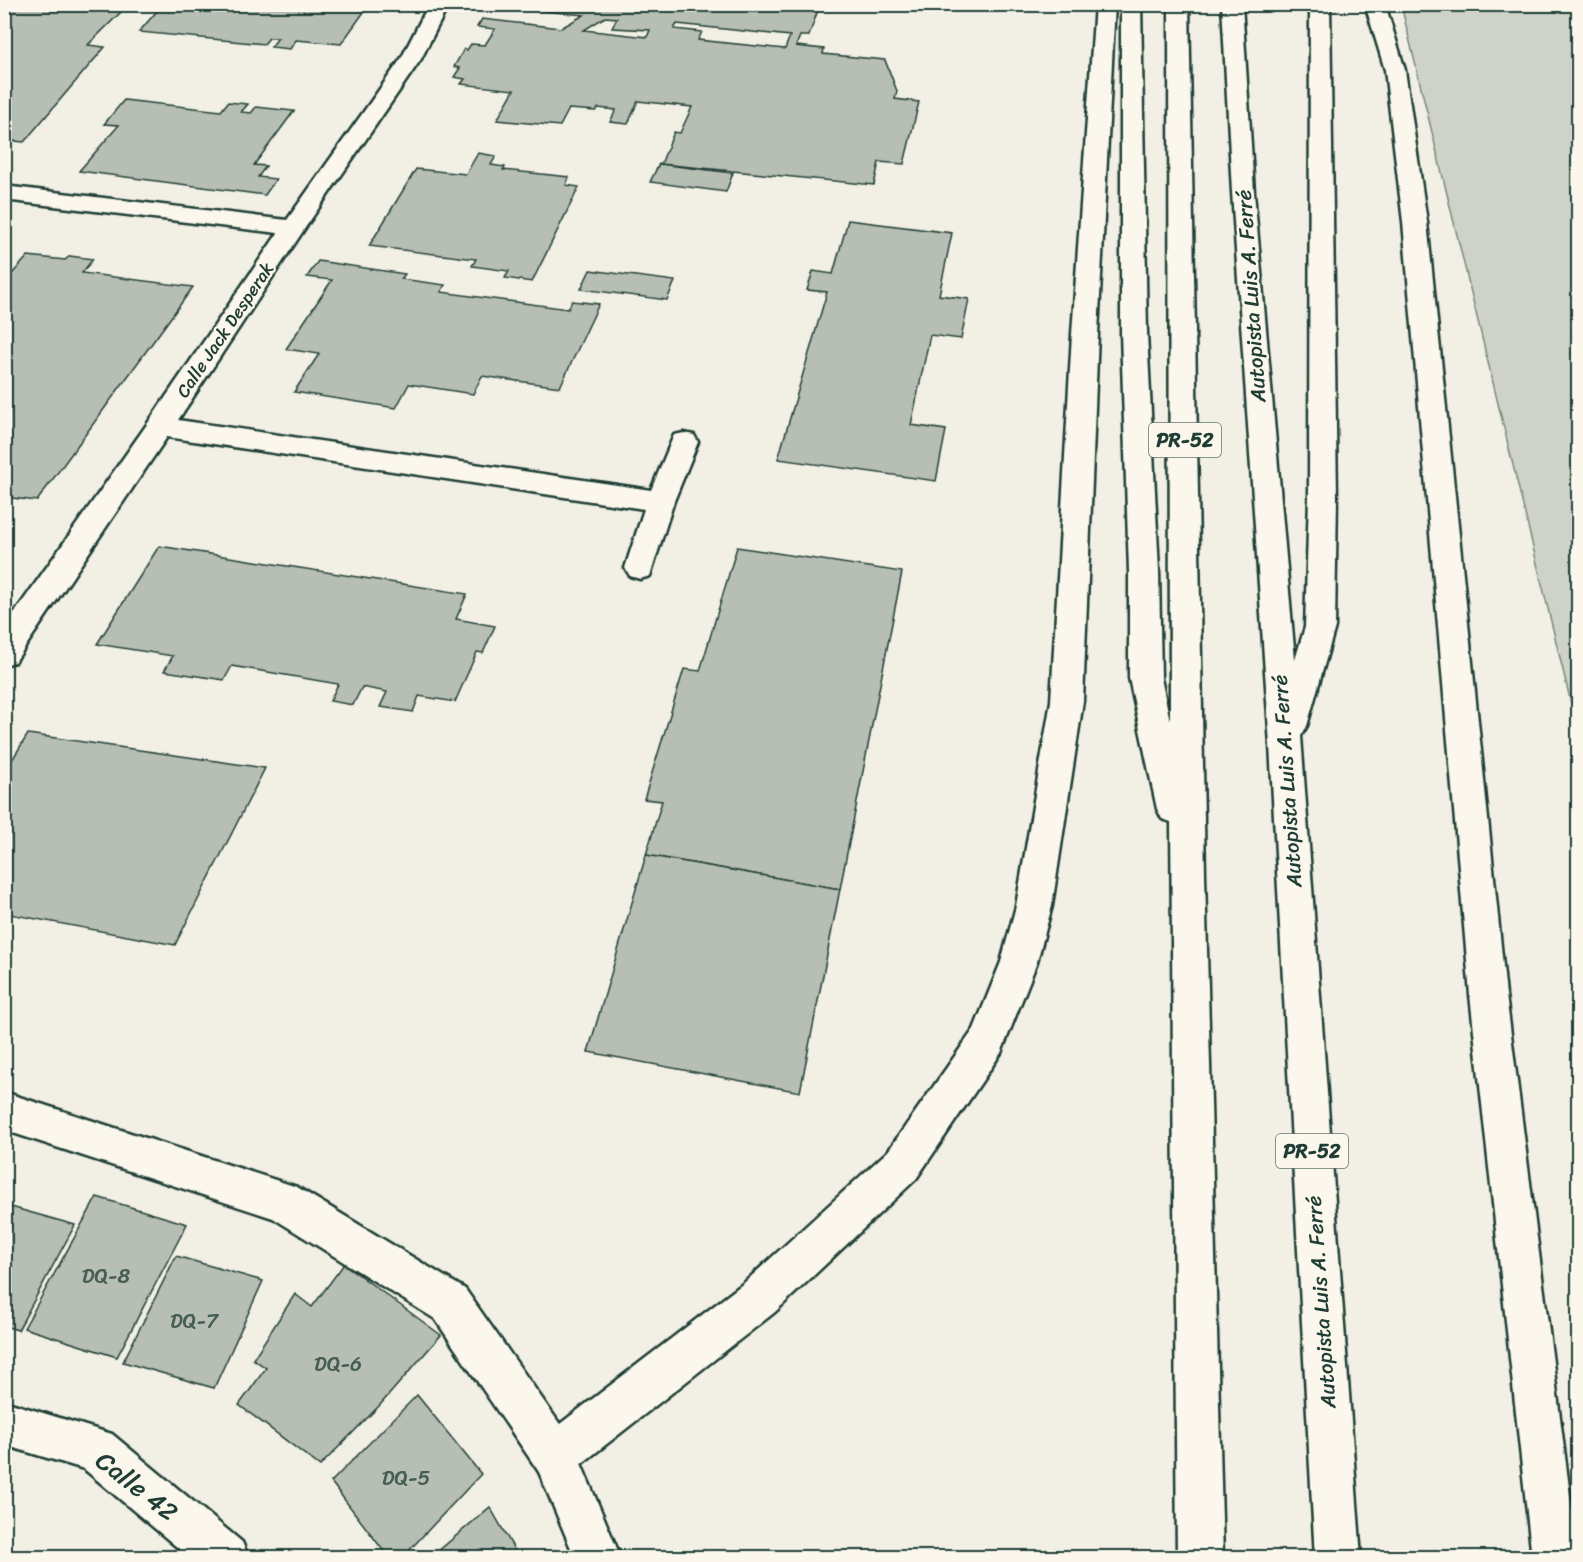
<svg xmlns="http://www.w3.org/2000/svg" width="1583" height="1562" font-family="Sriracha,sans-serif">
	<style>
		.green { fill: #cfd2c8; stroke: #77887e; stroke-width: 1.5 }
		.building { fill: #b7beb3; stroke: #1f3d34; stroke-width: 1.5; fill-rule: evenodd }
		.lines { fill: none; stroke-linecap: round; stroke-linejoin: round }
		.street-casing { stroke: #1f3d34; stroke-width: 5 }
		.highway-casing { stroke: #1f3d34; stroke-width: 5 }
		.street { fill: #fbf7ec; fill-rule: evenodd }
		.highway { fill: #fbf7ec; fill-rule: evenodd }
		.labels { text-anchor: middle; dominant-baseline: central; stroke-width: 4.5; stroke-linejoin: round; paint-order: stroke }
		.far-street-label { font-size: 18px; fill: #1f3d34; stroke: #fbf7ec }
		.shield { fill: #fbf7ec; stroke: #61756b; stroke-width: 1.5 }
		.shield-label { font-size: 20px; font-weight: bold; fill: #1f3d34 }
		.street-label { font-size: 21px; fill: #1f3d34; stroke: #fbf7ec }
		.near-number-label { font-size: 21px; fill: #455d54 }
		.near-street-label { font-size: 26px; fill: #1f3d34; stroke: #fbf7ec }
	</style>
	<rect width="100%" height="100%" fill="#f2f0e5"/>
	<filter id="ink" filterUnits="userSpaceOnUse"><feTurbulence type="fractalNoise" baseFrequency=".0167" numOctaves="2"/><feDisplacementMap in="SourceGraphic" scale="12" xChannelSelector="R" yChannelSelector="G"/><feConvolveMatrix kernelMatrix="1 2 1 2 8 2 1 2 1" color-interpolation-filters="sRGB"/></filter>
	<g filter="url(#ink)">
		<polygon class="green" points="1401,5 1578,5 1578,732"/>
		<g class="building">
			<polygon points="4,4 129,4 88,45 105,47 24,142 4,140"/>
			<polygon points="163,4 381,4 369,5 341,44 296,40 290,49 271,47 278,38 269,38 264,44 139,32"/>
			<path d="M505 4H820L809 36H800L796 46 824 49 823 54 885 60 897 91 895 99 919 102 904 164 879 162 874 185 661 164 674 132 680 133 692 107 638 101 628 124 610 122 616 110 598 108 596 111 569 109 560 126 497 120 514 90 461 84 465 79 454 77 460 68 454 67 464 49 467 50 471 44 485 45 495 29 477 27 482 19 561 28 584 15 503 7ZM605 17 617 18 612 28 650 30 647 37 584 30ZM677 24 790 36 785 49 698 40 702 32 674 29Z"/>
			<polygon points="124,100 221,111 228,102 248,104 241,112 251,113 256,107 294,111 254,165 266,166 258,177 276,179 265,195 79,171 119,125 104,124"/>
			<polygon points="478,153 496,156 491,165 505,167 503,170 569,177 566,185 579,187 532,282 505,278 509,271 472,266 476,259 369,246 416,169 466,174"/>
			<polygon points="659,164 733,173 726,192 650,182"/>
			<polygon points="848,220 952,233 939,295 969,299 961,339 930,335 911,425 946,430 936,481 778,459 827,292 807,290 813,271 833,274"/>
			<polygon points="28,256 65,260 70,256 93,259 82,273 193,287 37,501 4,497 4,283"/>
			<polygon points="318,261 405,274 401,279 445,285 441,292 568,309 572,301 599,304 560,387 482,376 473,394 409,384 396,408 294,392 319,354 286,349 332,280 307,277"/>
			<polygon points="590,270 675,281 667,300 581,289"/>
			<polygon points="159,546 467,594 456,619 495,626 483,653 477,652 455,702 419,696 413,712 380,707 387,692 362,687 353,705 330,701 338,684 232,666 224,680 164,671 173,656 97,644"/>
			<polygon points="737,547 902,572 840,889 646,855 662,801 644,799 684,669 700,671"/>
			<polygon points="28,734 265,768 175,945 4,913 4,773"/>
			<polygon points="646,855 840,889 800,1092 588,1052"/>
			<polygon points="97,1197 187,1224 117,1357 24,1328"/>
			<polygon points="4,1205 75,1225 18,1330 4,1326"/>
			<polygon points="176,1256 263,1281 214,1388 123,1362"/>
			<polygon points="344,1264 441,1335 380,1405 320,1466 239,1405 266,1368 253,1359 295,1294 312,1307"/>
			<polygon points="417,1395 481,1474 402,1558 389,1558 331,1482"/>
			<polygon points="490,1507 519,1558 430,1558"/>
		</g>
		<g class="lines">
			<defs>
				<g id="street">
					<polygon points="429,4 449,4 421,59 305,228 178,420 651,490 674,435 684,433 694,435 698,442 674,501 650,576 640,579 630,576 625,568 644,509 167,437 15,662 4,665 4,628 150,420 278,233 4,200 4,186 287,220 401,59"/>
					<polygon points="4,1092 297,1187 465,1289 571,1440 621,1558 575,1558 539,1472 435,1319 273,1218 4,1130"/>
					<polygon points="4,1401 112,1434 242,1542 249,1558 190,1558 84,1469 4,1445"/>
				</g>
				<g id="highway">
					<polygon points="1095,4 1115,4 1098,334 1083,701 1052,906 1037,962 1001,1053 916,1179 775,1312 571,1472 555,1478 539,1472 533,1456 539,1440 745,1282 888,1151 974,1029 1001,962 1016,906 1051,701 1072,334"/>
					<polygon points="1121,4 1141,4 1147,333 1159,571 1161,678 1170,721 1169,4 1189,4 1205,875 1223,1558 1177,1558 1171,822 1162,819 1157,809 1129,678 1129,571 1121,333"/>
					<polygon points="1222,4 1242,4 1254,192 1295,660 1305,627 1309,497 1310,4 1330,4 1337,497 1335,627 1307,726 1301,736 1361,1558 1315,1558 1270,745 1232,192"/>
					<polygon points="1365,4 1385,4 1405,70 1427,222 1506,995 1578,1558 1532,1558 1470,995 1403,222 1385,70"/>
				</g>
			</defs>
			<use href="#street" class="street-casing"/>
			<use href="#highway" class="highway-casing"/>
			<use href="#street" class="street"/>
			<use href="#highway" class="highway"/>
		</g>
	</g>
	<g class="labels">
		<g class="far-street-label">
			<text transform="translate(225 330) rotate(-56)">Calle Jack Desperak</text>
		</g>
		<g class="shield">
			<rect x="1149" y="423" width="72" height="34" rx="4.5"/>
			<rect x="1276" y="1134" width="72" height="34" rx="4.5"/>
		</g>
		<g class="shield-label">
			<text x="1185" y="440">PR-52</text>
			<text x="1312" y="1151">PR-52</text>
		</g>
		<g class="street-label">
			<text transform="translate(1251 296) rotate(-94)">Autopista Luis A. Ferré</text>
			<text transform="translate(1287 781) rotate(-94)">Autopista Luis A. Ferré</text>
			<text transform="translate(1321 1302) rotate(-94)">Autopista Luis A. Ferré</text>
		</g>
		<g class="near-number-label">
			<text x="106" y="1276">DQ-8</text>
			<text x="194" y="1321">DQ-7</text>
			<text x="338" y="1364">DQ-6</text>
			<text x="406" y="1478">DQ-5</text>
		</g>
		<g class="near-street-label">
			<text transform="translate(137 1486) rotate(38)">Calle 42</text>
		</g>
	</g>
	<rect width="1583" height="1562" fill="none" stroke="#fbf7ec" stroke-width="24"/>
	<rect x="12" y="12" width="1559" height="1538" fill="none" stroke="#1f3d34" stroke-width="2" filter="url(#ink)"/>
</svg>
